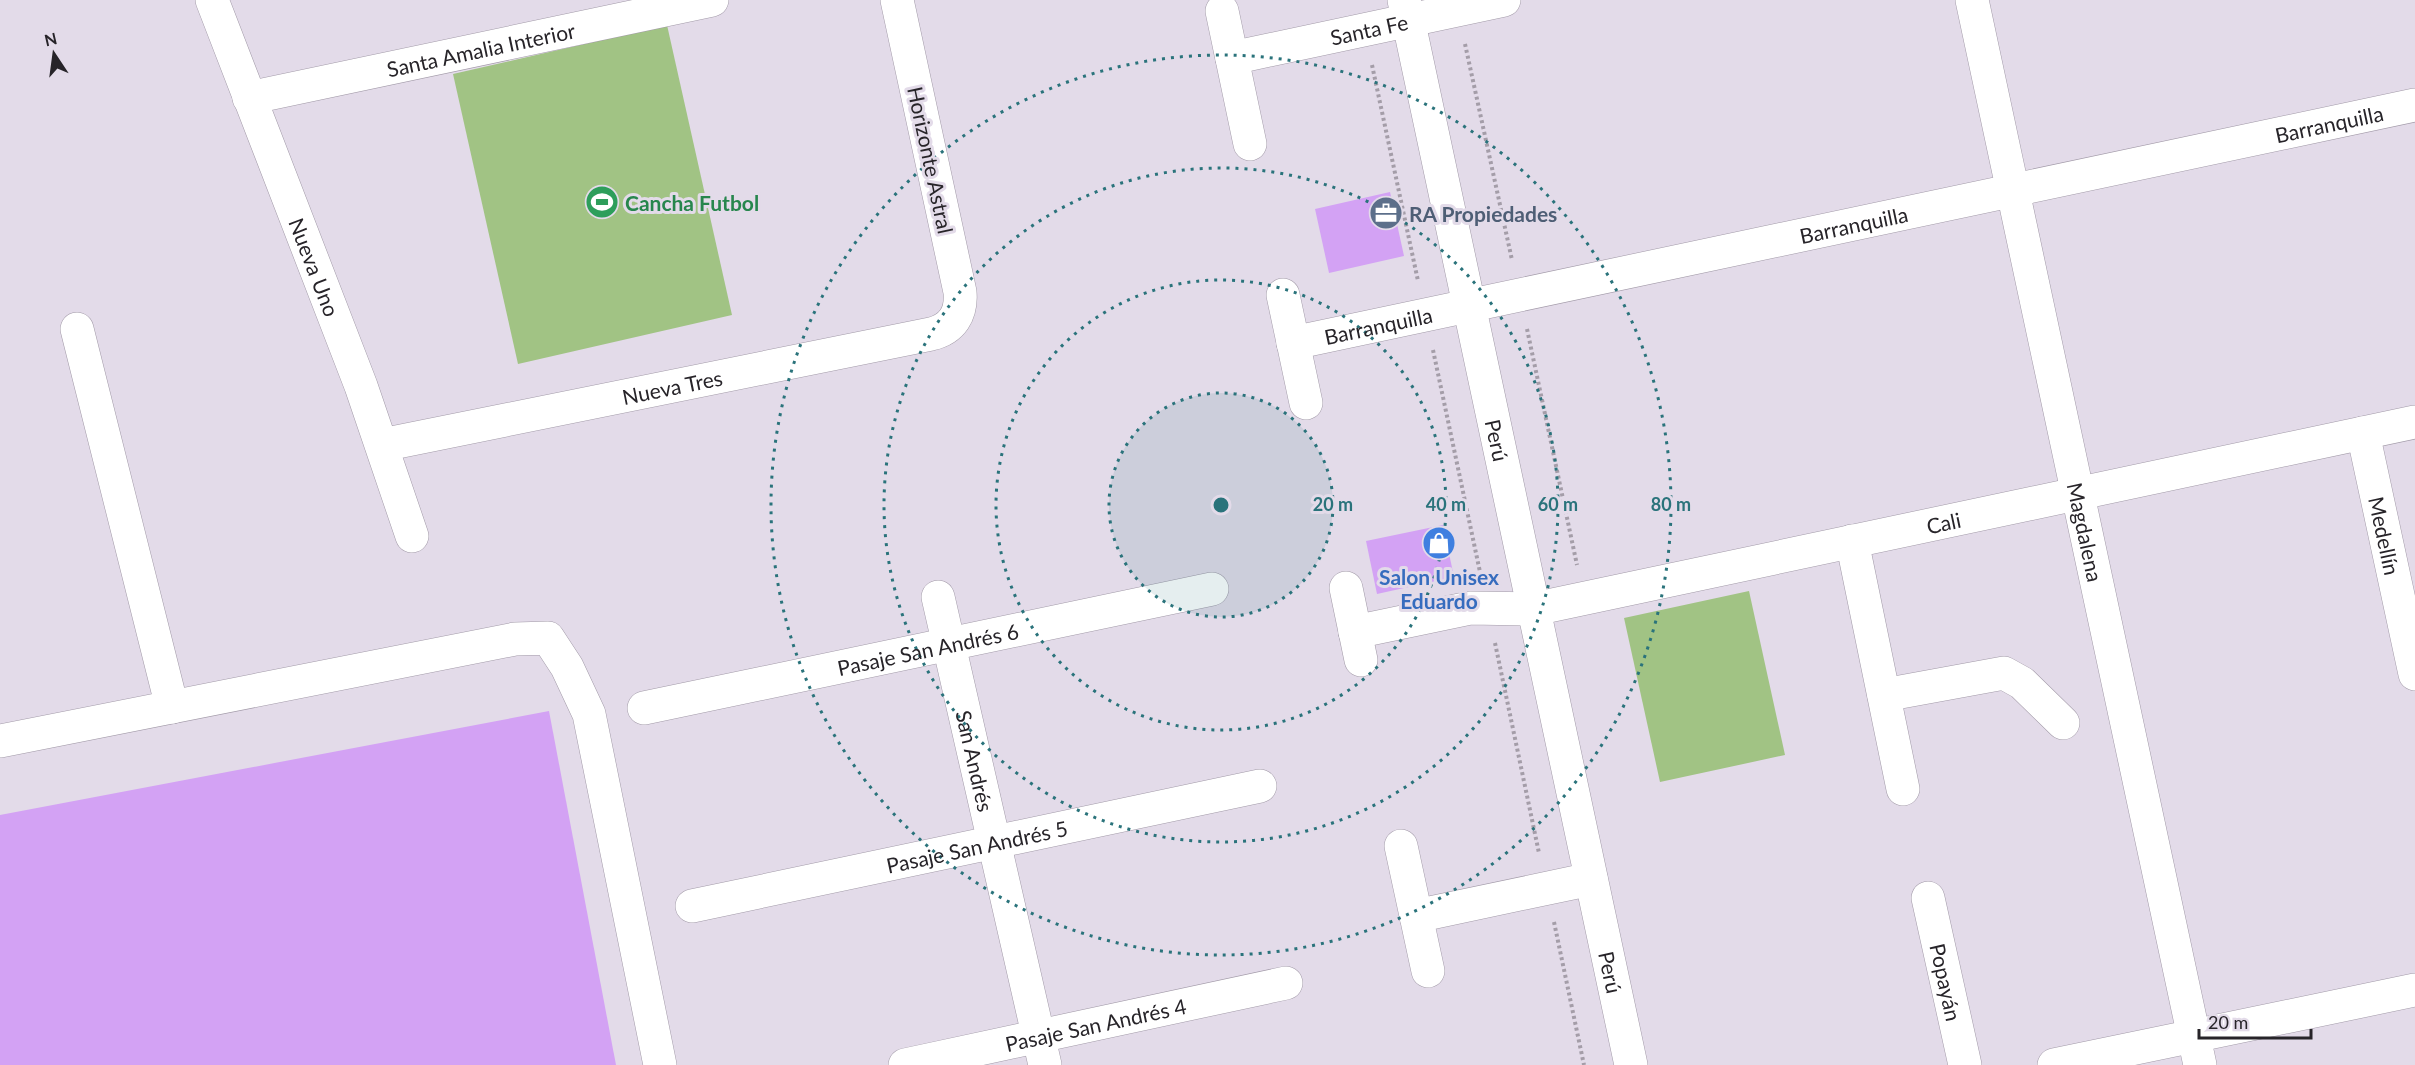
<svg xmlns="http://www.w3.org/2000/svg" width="2415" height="1065" font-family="Lato,sans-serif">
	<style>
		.green { fill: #a1c384 }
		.building { fill: #d3a2f4 }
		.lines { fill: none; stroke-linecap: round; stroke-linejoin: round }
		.minor-casing { stroke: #a29aa8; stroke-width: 34 }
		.path { stroke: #a49da8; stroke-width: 4; stroke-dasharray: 3 3; stroke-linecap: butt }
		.minor { stroke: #fff; stroke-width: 33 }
		.ring { fill: none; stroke: #2a737b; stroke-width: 3; stroke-dasharray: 3 6 }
		.labels { text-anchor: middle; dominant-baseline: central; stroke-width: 6; stroke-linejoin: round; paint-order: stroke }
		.street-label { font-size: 21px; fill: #272429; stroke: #e3dbe9 }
		.leisure-label { font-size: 21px; font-weight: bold; fill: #27864d; stroke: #e3dbe9; text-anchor: start }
		.service-label { font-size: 21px; font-weight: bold; fill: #4e5e75; stroke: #e3dbe9; text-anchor: start }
		.shop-label { font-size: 21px; font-weight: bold; fill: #366cbe; stroke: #e3dbe9 }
		.centre { fill: #2a737b; stroke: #e3dbe9; stroke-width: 3 }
		.ring-label { font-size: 18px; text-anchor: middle; font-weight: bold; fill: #2a737b; stroke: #e3dbe9; stroke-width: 6; stroke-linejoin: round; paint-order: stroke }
	</style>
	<rect width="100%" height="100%" fill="#e3dbe9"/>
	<g class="green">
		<polygon points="667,25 732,315 518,364 453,74"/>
		<polygon points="1749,591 1785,755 1660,782 1624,618"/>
	</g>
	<g class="building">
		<polygon points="1390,192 1404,256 1329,273 1315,209"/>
		<polygon points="1443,525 1454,577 1377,594 1366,541"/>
		<polygon points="549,711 616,1065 0,1065 0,815"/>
	</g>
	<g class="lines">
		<defs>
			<g id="minor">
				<path id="s1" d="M212 0 361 386 412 536"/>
				<path id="s2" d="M1404 0 1631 1065"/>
				<path id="s3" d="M1972 0 2200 1065"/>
				<polyline points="1222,11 1250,144"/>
				<path id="s4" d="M1232 58 1504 0"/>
				<path id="s5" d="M249 98 712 0"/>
				<polyline points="1283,295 1306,403"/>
				<polyline points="77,329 172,707"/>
				<path id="s6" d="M1293 343 2415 105"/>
				<path id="s7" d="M2363 433 2415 674"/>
				<path id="s8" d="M382 445 931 334C952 329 962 314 960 292L897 0"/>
				<polyline points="1852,541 1903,789"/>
				<polyline points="1346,588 1361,660"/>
				<path id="s9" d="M938 597 1045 1065"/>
				<path id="s10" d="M1355 632 1470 608 1534 609 2415 422"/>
				<polyline points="1884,695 2004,673 2022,683 2063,723"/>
				<path id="s11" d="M644 708 1212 589"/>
				<polyline points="0,741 515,639 548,638 567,667 589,714 660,1065"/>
				<polyline points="1401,846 1428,971"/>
				<path id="s12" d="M1928 898 1965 1065"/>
				<path id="s13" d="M692 906 1260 786"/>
				<polyline points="1416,916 1591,879"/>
				<path id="s14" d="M905 1065 1286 983"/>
				<polyline points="2054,1065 2415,990"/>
			</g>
		</defs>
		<use href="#minor" class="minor-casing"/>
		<g class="path">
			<polyline points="1465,44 1512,260"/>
			<polyline points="1372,65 1418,281"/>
			<polyline points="1527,329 1577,565"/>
			<polyline points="1433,350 1480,572"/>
			<polyline points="1495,643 1539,853"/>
			<polyline points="1554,922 1584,1065"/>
		</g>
		<use href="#minor" class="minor"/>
	</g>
	<circle cx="1221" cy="505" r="112" fill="#2a737b" fill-opacity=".12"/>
	<g class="ring">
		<circle cx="1221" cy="505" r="112"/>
		<circle cx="1221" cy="505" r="225"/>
		<circle cx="1221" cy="505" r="337"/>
		<circle cx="1221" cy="505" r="450"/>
	</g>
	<defs>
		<symbol id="stadium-disc" viewBox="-11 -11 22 22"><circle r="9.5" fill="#2e9e5b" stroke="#e3dbe9"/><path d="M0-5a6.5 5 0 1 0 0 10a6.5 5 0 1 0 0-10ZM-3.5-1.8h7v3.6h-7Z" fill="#fff"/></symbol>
		<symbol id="office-disc" viewBox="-11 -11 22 22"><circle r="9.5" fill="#5c6f8a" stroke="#e3dbe9"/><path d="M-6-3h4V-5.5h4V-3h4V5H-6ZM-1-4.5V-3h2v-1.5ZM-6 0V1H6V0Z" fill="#fff"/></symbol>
		<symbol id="shop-disc" viewBox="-11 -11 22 22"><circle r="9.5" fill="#3f7fe0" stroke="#e3dbe9"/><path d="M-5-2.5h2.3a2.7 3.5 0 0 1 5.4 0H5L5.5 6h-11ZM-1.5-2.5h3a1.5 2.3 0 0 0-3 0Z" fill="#fff"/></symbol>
	</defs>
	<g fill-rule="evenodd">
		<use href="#stadium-disc" x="583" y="183" width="38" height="38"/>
		<use href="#office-disc" x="1367" y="194" width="38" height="38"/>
		<use href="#shop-disc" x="1420" y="524" width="38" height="38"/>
	</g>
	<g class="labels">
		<g class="street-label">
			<text stroke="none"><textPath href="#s4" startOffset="140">Santa Fe</textPath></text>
			<text stroke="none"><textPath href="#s5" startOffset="237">Santa Amalia Interior</textPath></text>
			<text stroke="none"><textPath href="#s6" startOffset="1059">Barranquilla</textPath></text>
			<text transform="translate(931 160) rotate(78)">Horizonte Astral</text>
			<text stroke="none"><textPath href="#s6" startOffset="573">Barranquilla</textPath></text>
			<text stroke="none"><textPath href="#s1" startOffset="286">Nueva Uno</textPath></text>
			<text stroke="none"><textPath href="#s6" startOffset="87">Barranquilla</textPath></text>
			<text stroke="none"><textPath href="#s8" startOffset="296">Nueva Tres</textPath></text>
			<text stroke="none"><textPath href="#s2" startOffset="450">Perú</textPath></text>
			<text stroke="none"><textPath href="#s10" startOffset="600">Cali</textPath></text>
			<text stroke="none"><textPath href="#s3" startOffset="544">Magdalena</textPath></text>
			<text stroke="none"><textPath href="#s7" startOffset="105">Medellín</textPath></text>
			<text stroke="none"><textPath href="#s11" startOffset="290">Pasaje San Andrés 6</textPath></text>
			<text stroke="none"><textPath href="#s9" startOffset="168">San Andrés</textPath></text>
			<text stroke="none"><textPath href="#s13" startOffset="291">Pasaje San Andrés 5</textPath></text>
			<text stroke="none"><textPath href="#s2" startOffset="994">Perú</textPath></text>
			<text stroke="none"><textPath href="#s12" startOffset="86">Popayán</textPath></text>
			<text stroke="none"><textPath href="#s14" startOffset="195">Pasaje San Andrés 4</textPath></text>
		</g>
		<g class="leisure-label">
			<text x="625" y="202">Cancha Futbol</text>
		</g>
		<g class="service-label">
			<text x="1409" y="213">RA Propiedades</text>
		</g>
		<g class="shop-label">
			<text x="1439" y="576">Salon Unisex<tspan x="1439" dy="24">Eduardo</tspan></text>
		</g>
	</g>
	<circle cx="1221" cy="505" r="9" class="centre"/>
	<g class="ring-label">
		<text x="1333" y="511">20 m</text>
		<text x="1446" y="511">40 m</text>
		<text x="1558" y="511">60 m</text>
		<text x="1671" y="511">80 m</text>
	</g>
	<g transform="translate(54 54) rotate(347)" stroke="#e3dbe9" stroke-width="4.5" paint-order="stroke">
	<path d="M0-4.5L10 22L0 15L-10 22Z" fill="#272429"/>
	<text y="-9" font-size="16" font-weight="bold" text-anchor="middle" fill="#272429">N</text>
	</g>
	<path d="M2199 1029v9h112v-9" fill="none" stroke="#272429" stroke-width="3"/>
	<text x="2208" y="1029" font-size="18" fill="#272429" stroke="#e3dbe9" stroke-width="4.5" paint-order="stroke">20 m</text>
</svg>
